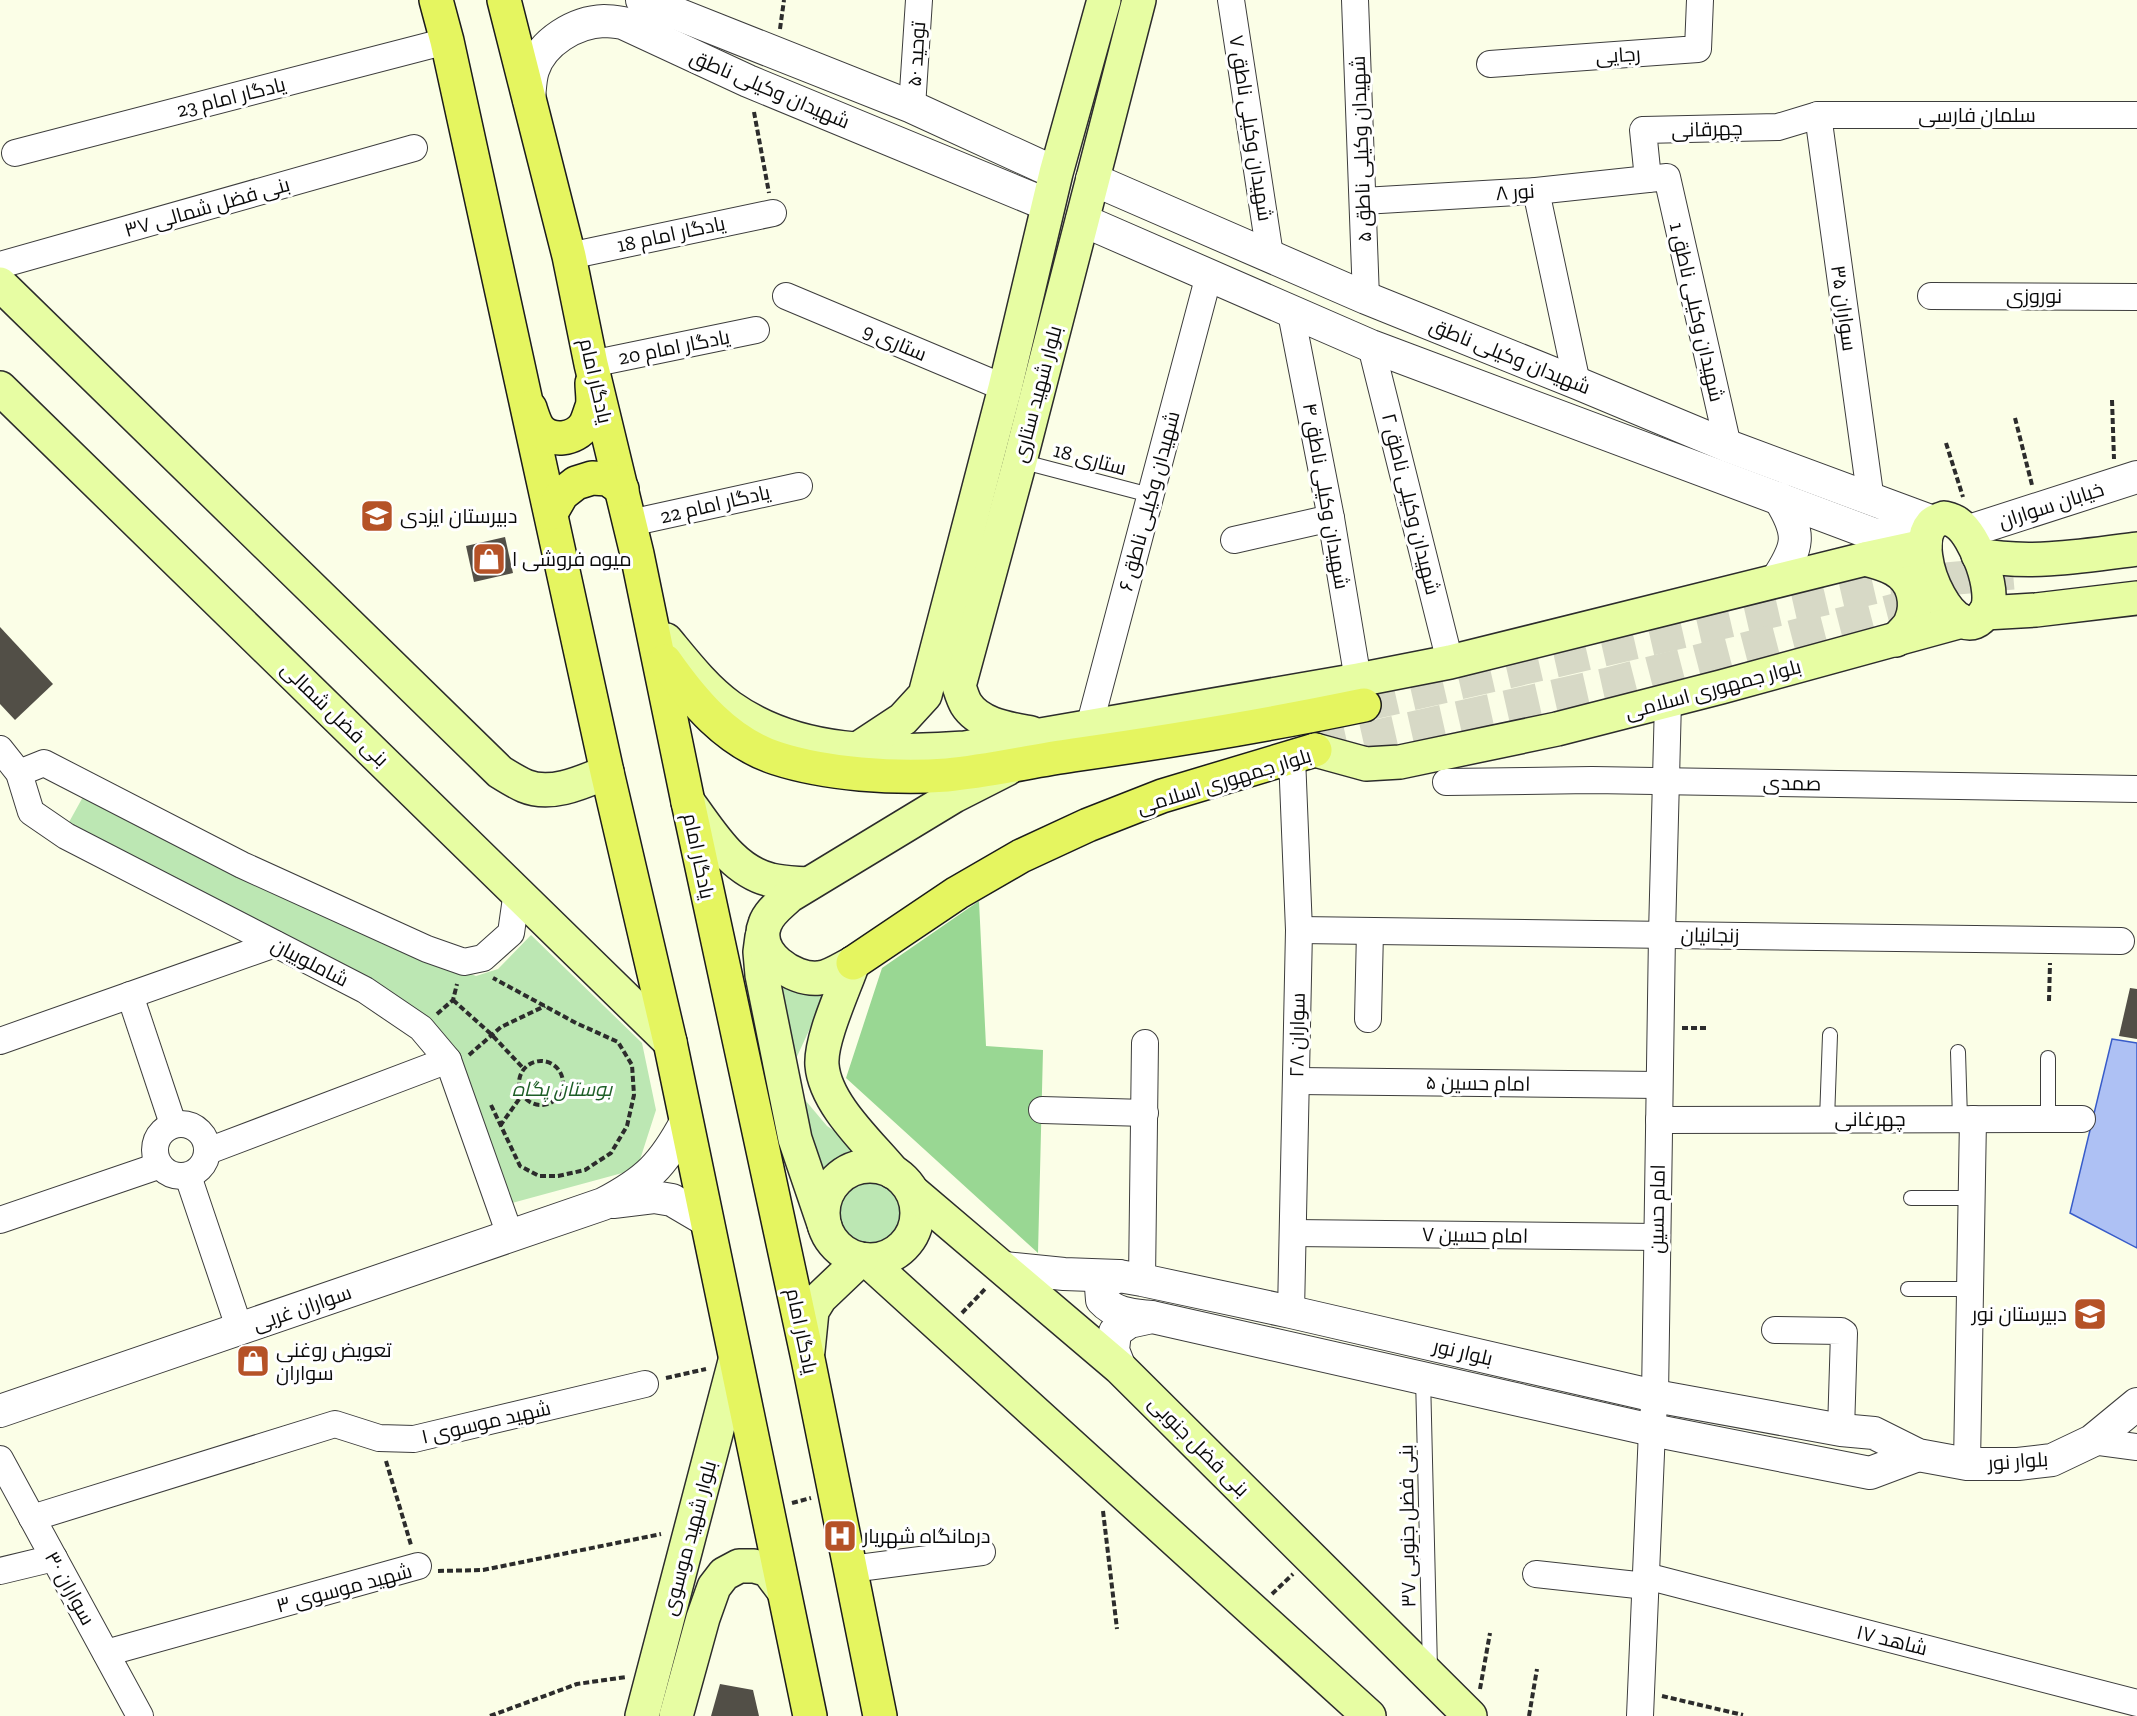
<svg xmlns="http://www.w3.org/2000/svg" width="2137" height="1716" font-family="'Zilla Slab',Cairo,serif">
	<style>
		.green { fill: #bce7b3 }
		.forest { fill: #99d793 }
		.water { fill: #aec1f4; stroke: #375bc9; stroke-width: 1.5 }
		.building { fill: #524f47 }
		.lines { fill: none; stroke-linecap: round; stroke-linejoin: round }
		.primary-tunnel { stroke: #d7d9c6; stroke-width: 33; stroke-dasharray: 33 16; stroke-linecap: butt }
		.service-casing { stroke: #3d3d3d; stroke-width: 16 }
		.minor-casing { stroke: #3d3d3d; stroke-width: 28 }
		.tertiary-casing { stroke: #3d3d3d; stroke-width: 34 }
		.secondary-casing { stroke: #2c2c2c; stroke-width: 36 }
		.primary-casing { stroke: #1b1b1b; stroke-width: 36 }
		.path { stroke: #2c2c2c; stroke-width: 4; stroke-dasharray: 6 3; stroke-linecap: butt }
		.service { stroke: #fff; stroke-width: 14 }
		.minor { stroke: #fff; stroke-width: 26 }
		.tertiary { stroke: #fff; stroke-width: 32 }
		.secondary { stroke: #e7fda3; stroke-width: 33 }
		.primary { stroke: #e5f560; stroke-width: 33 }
		.labels { text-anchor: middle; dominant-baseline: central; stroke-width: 6; stroke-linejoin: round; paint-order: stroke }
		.street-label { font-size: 20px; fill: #0a0a0a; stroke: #fff }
		.poi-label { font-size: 20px; fill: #0a0a0a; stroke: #fff; text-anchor: start }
		.park-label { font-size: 20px; font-style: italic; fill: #1d5e27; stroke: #fff }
	</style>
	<rect width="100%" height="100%" fill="#fbfee7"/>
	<g class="green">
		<polygon points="84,795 372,937 476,976 498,969 531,935 642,1043 656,1110 637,1169 512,1203 455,1051 68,824"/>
		<polygon points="775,980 829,999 812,1024 794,1063"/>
		<path d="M800 1094 827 1126 860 1148C841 1154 829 1159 819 1177Z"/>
		<circle cx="871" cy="1212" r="38"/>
	</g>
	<polygon class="forest" points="979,901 986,1046 1043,1050 1038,1253 846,1078 882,968"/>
	<polygon class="water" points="2112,1039 2137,1043 2137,1248 2070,1213"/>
	<g class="building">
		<polygon points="505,537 513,573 474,582 466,546"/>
		<polygon points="0,627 53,684 15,720 0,704"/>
		<polygon points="2130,988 2137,989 2137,1039 2119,1036"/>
		<polygon points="720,1684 753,1690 759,1716 711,1716"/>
	</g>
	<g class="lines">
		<g class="primary-tunnel">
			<polyline points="1364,705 1890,584 2013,573"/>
			<polyline points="1315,750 1608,684 1895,610 1941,607"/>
		</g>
		<defs>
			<g id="service">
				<polyline points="1020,461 1150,495"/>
				<polyline points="1958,1052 1960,1119"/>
				<polyline points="2048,1119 2048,1058"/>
				<polyline points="1827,1120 1830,1035"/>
				<polyline points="1911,1198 1971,1198"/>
				<polyline points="1908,1289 1970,1289"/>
				<polyline points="1423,1377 1430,1669"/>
			</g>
			<g id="minor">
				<polyline points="1231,0 1270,255"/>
				<polyline points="1355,0 1366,298"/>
				<polyline points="1490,64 1698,49 1700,0"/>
				<polyline points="912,107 919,0"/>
				<polyline points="1818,115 1871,501"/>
				<polyline points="15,153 447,41"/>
				<polyline points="1648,179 1643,130 1778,127 1818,115 2137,115"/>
				<polyline points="1536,191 1577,383"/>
				<polyline points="1363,201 1536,191 1667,177 1728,446"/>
				<polyline points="569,256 773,213"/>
				<polyline points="0,265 414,148"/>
				<polyline points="786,296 1005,388"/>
				<polyline points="1931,296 2137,297"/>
				<polyline points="1291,313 1331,518 1358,680"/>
				<polyline points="1371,346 1450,662"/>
				<polyline points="591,364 756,330"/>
				<polyline points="630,523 799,486"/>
				<polyline points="1234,540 1331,518"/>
				<polyline points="1089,727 1209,275"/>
				<polyline points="0,749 19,773 31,812 66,836 365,990 421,1028 448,1060 510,1235"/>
				<polyline points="19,773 44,763 242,865 427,949 464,962 483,958 511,933 517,891"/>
				<polyline points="1446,782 1592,780 2137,789"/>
				<polyline points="1299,930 2121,941"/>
				<polyline points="130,995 173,1124"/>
				<polyline points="1368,1019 1370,931"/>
				<polyline points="0,1041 275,944"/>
				<polyline points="1297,1081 1659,1085"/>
				<polyline points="1042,1110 1145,1113"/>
				<polyline points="1659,1120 2082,1119"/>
				<circle cx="181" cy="1150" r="26"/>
				<polyline points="208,1151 448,1060"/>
				<polyline points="188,1176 240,1330"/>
				<polyline points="0,1220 158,1166"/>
				<polyline points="1293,1233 1657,1237"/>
				<polyline points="1142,1280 1145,1043"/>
				<polyline points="1291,1312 1299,930 1292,757"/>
				<polyline points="1775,1330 1841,1331 1844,1333 1841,1430"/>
				<polyline points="2092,1441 2137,1447"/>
				<polyline points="0,1459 140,1716"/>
				<polyline points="1967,1464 1973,1119"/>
				<polyline points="32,1518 335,1424 379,1438 414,1439 645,1384"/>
				<polyline points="851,1569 982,1552"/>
				<polyline points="0,1571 54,1558"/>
				<polyline points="1536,1574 1646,1586"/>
				<polyline points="1646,1576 2137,1703"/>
				<polyline points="106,1653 418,1566"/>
				<polyline points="1640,1716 1652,1430 1655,1396 1662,934 1668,701"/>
			</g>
			<g id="tertiary">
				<polyline points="642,0 912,107 1056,173"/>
				<path d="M529 99C530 90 530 79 533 70 542 42 575 22 604 21 610 21 617 22 623 23L748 81 1048 205"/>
				<polyline points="1092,179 1366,298 1577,383 1728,446 1933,522"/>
				<polyline points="1082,220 1371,346 1873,534 1926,540"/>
				<polyline points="1966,532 2137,477"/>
				<path d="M1776 581C1799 546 1802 535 1779 498"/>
				<polyline points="613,1202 654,1197 672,1200 706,1220"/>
				<polyline points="1004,1268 1064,1274 1119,1276 1142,1280 1291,1312 1655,1396 1841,1430 1874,1433 1918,1455 1967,1464 2018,1464 2052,1460 2092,1441 2137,1404"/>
				<path d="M1119 1276 1107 1281 1101 1287 1102 1300C1116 1315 1133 1315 1151 1317"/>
				<polyline points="1120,1368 1113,1350 1115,1332 1129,1322 1152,1317 1652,1430 1870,1473 1918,1455"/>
				<path d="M0 1411 603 1204C647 1181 663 1165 686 1122"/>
			</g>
			<g id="secondary">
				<path d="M0 284 500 772C508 777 516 782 525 786 551 797 583 782 607 772"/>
				<polyline points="0,388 670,1042"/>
				<path d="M1944 518C1948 519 1953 520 1957 523 1975 535 1997 592 1986 611 1959 658 1906 553 1932 524 1934 521 1940 520 1944 518Z"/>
				<path d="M1978 555C2030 565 2084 556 2137 549"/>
				<path d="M1865 559C1885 564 1907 570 1913 593 1915 601 1915 612 1911 621 1909 627 1901 634 1896 640"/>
				<polyline points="1985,613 2036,610 2137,598"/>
				<path d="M666 640C685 663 705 689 730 707 799 756 884 753 965 748L1358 680 1450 662 1865 559 1925 546"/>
				<path d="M1031 733C1010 729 979 725 966 704 963 699 961 692 959 686L1020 461 1139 0"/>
				<polyline points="856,750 903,719 925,695 1005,388 1056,173 1104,0"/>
				<polyline points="1315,750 1366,764 1400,762 1557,729 1721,687 1962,621"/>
				<path d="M688 802C710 831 732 871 771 880 782 883 796 883 808 884"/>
				<polyline points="762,937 760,952 762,975 795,1139 825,1227"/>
				<path d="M853 963C843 968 830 977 819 978 793 981 753 953 765 924 769 912 781 904 789 896L954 796 1007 769"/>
				<path d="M853 963C844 989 820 1040 822 1065 825 1104 869 1143 893 1172"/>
				<circle cx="870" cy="1213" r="47"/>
				<polyline points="913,1192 1120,1368 1470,1716"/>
				<polyline points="867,1260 1369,1716"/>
				<polyline points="808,1351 812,1311 820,1298 861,1259"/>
				<polyline points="642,1716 735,1361"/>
				<polyline points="676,1716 703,1618 714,1587 724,1574 739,1566 754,1566 768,1570 783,1590"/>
			</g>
			<g id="primary">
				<polyline points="436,0 447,41 607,772 670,1042 810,1716"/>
				<polyline points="504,0 569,256 591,364 637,554 688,802 808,1359 880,1716"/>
				<path d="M530 408C532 414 535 424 539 429 551 443 575 440 585 425 588 420 590 412 592 407 594 400 592 391 592 383"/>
				<polyline points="551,513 562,494 576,483 592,478 608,479 622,489"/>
				<path d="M665 661C693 701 727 742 776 758 825 774 895 779 947 775 989 771 1031 761 1073 755 1171 741 1268 725 1364 705"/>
				<polyline points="853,963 957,893 1021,856 1088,825 1162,796 1315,750"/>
			</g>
		</defs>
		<use href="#service" class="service-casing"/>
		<use href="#minor" class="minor-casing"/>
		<use href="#tertiary" class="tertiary-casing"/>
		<use href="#secondary" class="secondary-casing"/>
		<use href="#primary" class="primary-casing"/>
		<g class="path">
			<polyline points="780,29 784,0"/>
			<polyline points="754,112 769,193"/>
			<polyline points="2112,400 2114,459"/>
			<polyline points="2015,418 2032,485"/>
			<polyline points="1946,443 1963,497"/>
			<polyline points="453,1000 492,1035 524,1069"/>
			<polyline points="2049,1001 2050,963"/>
			<polyline points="437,1014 453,1000 457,984"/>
			<polyline points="1682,1028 1706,1028"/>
			<polyline points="469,1055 501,1027 545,1006"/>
			<circle cx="541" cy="1083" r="22"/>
			<polyline points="491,1105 520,1166 539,1176 558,1176 585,1170 611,1153 627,1126 634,1095 632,1065 618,1042 576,1023 493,978"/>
			<polyline points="500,1126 522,1095"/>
			<polyline points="962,1313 986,1288"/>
			<polyline points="666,1378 706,1369"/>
			<polyline points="386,1461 411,1545"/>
			<polyline points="792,1503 811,1498"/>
			<polyline points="1103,1511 1117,1629"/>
			<polyline points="438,1571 483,1570 661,1534"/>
			<polyline points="1272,1594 1293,1574"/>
			<polyline points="1480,1689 1490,1633"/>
			<polyline points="1662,1696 1743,1715"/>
			<polyline points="490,1716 577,1684 626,1677"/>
			<polyline points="1529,1716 1537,1669"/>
		</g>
		<use href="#service" class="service"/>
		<use href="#minor" class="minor"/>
		<use href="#tertiary" class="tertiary"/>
		<use href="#secondary" class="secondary"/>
		<use href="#primary" class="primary"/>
	</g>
	<defs>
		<symbol id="school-square" viewBox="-11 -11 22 22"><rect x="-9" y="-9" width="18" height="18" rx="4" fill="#b55227" stroke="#fff"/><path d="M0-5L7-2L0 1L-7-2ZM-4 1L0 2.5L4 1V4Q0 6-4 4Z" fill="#fff"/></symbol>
		<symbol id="shop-square" viewBox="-11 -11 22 22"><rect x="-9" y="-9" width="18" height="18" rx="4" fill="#b55227" stroke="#fff"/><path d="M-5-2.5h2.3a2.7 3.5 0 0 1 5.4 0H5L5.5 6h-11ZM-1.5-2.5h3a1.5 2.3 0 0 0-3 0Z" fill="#fff"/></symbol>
		<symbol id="hospital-square" viewBox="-11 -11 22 22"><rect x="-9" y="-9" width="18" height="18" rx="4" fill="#b55227" stroke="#fff"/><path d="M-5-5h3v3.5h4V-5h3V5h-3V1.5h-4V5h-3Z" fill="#fff"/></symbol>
	</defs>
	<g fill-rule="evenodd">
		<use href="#school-square" x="358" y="497" width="38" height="38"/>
		<use href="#shop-square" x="470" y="540" width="38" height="38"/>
		<use href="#school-square" x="2071" y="1295" width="38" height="38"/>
		<use href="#shop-square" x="234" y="1342" width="38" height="38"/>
		<use href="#hospital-square" x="821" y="1517" width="38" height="38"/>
	</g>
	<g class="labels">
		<g class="street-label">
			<text transform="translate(916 54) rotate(-86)">توحید ۵۰</text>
			<text transform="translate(1618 55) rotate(-4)">رجایی</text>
			<text transform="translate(770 89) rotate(23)">شهیدان وکیلی ناطق</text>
			<text transform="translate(231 97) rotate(-14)">یادگار امام 23</text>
			<text x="1977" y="115">سلمان فارسی</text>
			<text transform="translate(1251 128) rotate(81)">شهیدان وکیلی ناطق ۷</text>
			<text transform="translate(1707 129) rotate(-2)">چهرقانی</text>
			<text transform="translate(1361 149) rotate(-92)">شهیدان وکیلی ناطق ۵</text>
			<text transform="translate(1515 192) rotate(-4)">نور ۸</text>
			<text transform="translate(207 207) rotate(-16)">بنی فضل شمالی ۳۷</text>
			<text transform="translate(671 234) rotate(-12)">یادگار امام 18</text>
			<text x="2034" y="296">نوروزی</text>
			<text transform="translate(1844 308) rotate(82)">سواران ۳۵</text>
			<text transform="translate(1697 312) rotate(77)">شهیدان وکیلی ناطق 1</text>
			<text transform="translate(895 342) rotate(23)">ستاری 9</text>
			<text transform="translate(674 347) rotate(-11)">یادگار امام 20</text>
			<text transform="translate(1510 356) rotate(22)">شهیدان وکیلی ناطق</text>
			<text transform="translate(596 381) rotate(77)">یادگار امام</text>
			<text transform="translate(1037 394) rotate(-75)">بلوار شهید ستاری</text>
			<text transform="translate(1090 459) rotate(15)">ستاری 18</text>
			<text transform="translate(1326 496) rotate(80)">شهیدان وکیلی ناطق ۴</text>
			<text transform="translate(1149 501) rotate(-75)">شهیدان وکیلی ناطق ۶</text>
			<text transform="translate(715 504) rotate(-13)">یادگار امام 22</text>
			<text transform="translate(1411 504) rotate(76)">شهیدان وکیلی ناطق ٢</text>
			<text transform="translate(2051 505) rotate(-18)">خیابان سواران</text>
			<text transform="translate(1713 689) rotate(-15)">بلوار جمهوری اسلامی</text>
			<text transform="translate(335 714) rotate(44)">بنی فضل شمالی</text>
			<text transform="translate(1224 781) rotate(-17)">بلوار جمهوری اسلامی</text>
			<text transform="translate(1792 783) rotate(1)">صمدی</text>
			<text transform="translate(699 856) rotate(78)">یادگار امام</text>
			<text transform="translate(1710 935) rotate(1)">زنجانیان</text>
			<text transform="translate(310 962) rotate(27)">شاملوییان</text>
			<text transform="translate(1297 1035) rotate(-89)">سواران ۲۸</text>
			<text transform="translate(1478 1083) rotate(1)">امام حسین ۵</text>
			<text x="1870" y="1119">چهرغانی</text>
			<text transform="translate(1657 1209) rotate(-89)">امام حسین</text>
			<text transform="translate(1475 1235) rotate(1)">امام حسین ۷</text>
			<text transform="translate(302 1308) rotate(-19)">سواران غربی</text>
			<text transform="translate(802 1331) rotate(78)">یادگار امام</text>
			<text transform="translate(1463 1352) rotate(13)">بلوار نور</text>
			<text transform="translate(486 1422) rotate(-13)">شهید موسوی ۱</text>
			<text transform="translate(1199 1446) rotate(45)">بنی فضل جنوبی</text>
			<text transform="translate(2018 1461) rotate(-4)">بلوار نور</text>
			<text transform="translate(1407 1526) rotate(-91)">بنی فضل جنوبی ۳۷</text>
			<text transform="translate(689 1538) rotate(-75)">بلوار شهید موسوی</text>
			<text transform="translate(70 1588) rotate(61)">سواران ۳۰</text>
			<text transform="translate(344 1588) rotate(-15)">شهید موسوی ۳</text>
			<text transform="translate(1892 1640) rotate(14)">شاهد ۱۷</text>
		</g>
		<g class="poi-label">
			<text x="400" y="516">دبیرستان ایزدی</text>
			<text x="512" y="559">میوه فروشی ا</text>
			<text x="2067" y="1314" text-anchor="end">دبیرستان نور</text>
			<text x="276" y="1350">تعویض روغنی<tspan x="276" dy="23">سواران</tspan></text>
			<text x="863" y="1536">درمانگاه شهریار</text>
		</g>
		<g class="park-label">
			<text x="562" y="1089">بوستان پگاه</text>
		</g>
	</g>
</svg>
